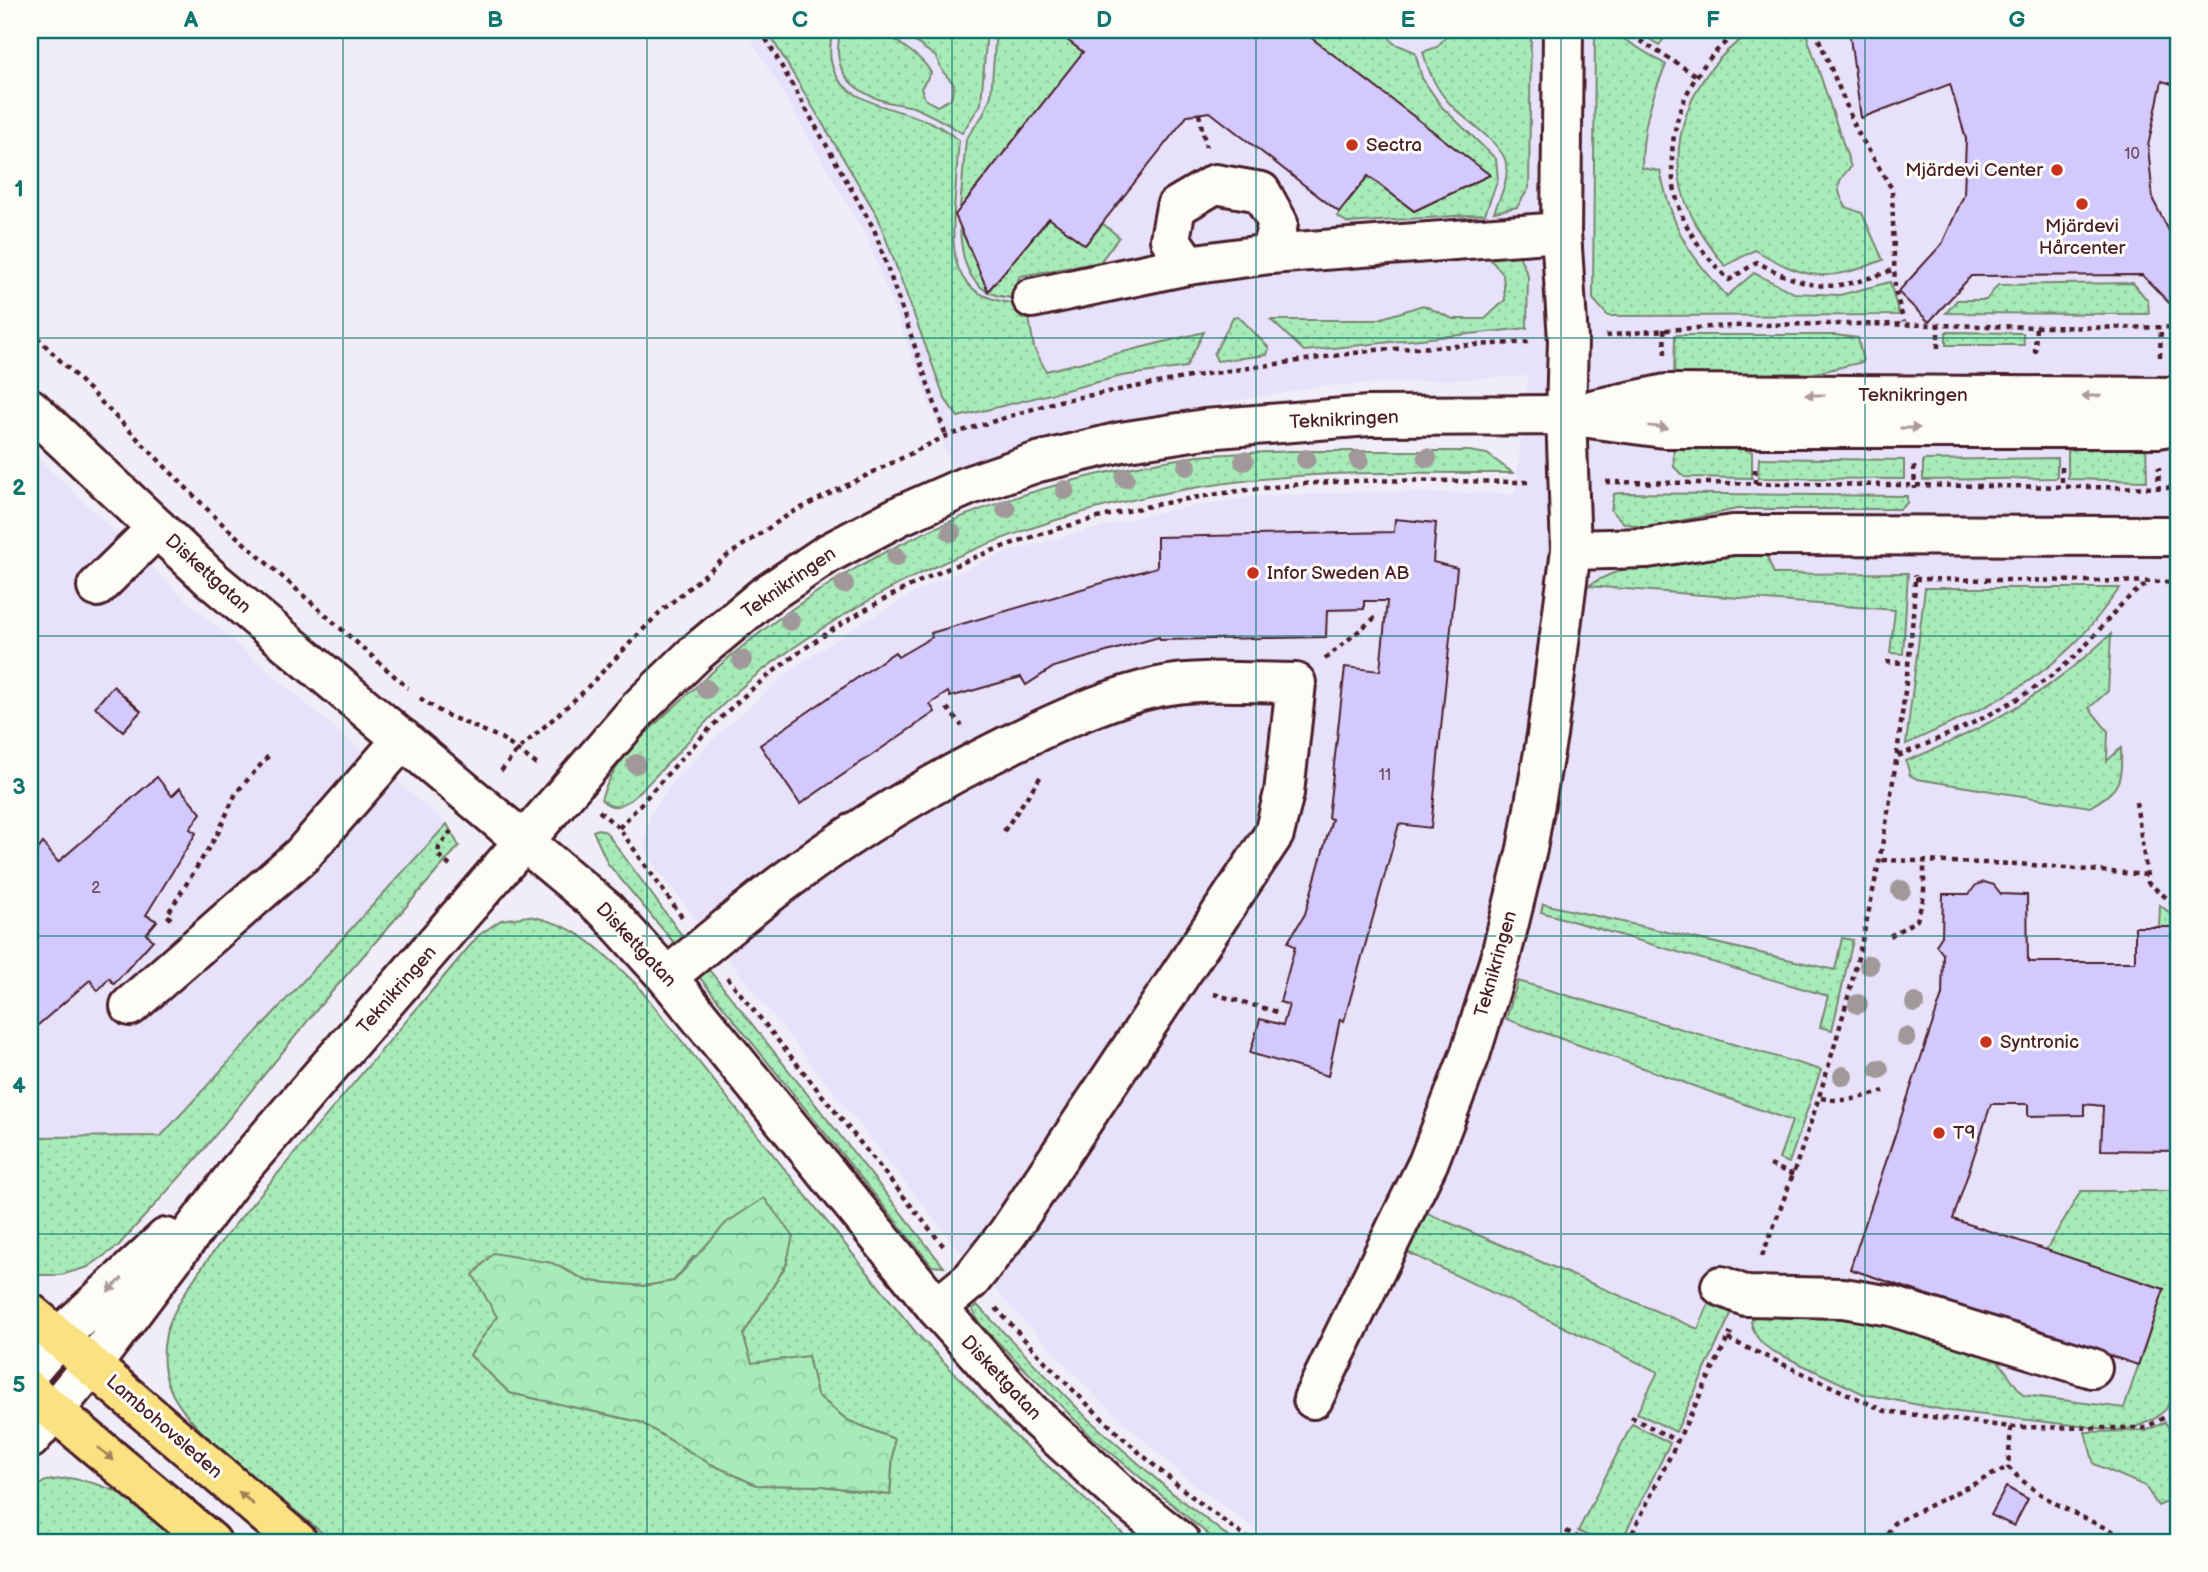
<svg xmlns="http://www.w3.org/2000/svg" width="2208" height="1572" font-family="'Balsamiq Sans',sans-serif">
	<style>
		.built { fill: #e7e2f9 }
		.grass { fill: url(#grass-dots); stroke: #788672; stroke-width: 2; fill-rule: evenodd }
		.forest { fill: url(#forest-crowns); stroke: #788672; stroke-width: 2 }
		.building { fill: #d3c9fc; stroke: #4a1f2b; stroke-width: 2 }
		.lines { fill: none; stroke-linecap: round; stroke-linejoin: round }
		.minor-casing { stroke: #4a1f2b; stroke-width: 44 }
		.major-casing { stroke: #4a1f2b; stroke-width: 44 }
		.path { stroke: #4a1f2b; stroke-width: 4.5; stroke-dasharray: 5 5; stroke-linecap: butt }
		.minor { stroke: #fdfcf7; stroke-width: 38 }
		.major { stroke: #fae181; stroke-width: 38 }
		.tree { fill: #a1989a }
		.oneway { fill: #ac999b }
		.oneway2 { fill: #a28056 }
		.grid { fill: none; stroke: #0f766e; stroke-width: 2; stroke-opacity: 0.55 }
		.poi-dot { fill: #c8321e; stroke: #fdfcf7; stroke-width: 2.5 }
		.labels { text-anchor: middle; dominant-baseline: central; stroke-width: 6; stroke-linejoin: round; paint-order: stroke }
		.number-label { font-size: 16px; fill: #6c4a5f }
		.poi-label { font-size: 19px; fill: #4a1f2b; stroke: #fdfcf7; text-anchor: start }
		.street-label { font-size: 19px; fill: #4a1f2b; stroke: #fdfcf7 }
		.neatline { fill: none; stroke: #0f766e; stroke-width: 2.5 }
		.grid-label { font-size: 23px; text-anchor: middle; font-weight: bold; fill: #0f766e }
	</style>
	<defs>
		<pattern id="grass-dots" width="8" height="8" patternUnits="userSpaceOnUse" patternTransform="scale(1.75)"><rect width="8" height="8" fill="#a7ecb8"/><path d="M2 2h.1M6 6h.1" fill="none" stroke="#91ca9e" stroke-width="1.8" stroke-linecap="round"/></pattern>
		<pattern id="forest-crowns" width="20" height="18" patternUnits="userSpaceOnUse" patternTransform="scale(1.75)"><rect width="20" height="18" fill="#a7ecb8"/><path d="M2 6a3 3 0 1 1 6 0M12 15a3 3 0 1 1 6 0" fill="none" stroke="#91ca9e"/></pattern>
	</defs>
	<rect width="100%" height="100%" fill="#f0edf8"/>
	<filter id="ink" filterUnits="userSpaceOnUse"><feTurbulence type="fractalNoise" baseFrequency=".0143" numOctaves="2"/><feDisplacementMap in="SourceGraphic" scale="14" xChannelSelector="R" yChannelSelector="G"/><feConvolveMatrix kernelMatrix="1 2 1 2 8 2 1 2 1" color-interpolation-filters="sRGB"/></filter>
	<g filter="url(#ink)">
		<g class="built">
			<polygon points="746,30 2178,30 2178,1542 1272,1542 1189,1481 1092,1393 965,1258 648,858 644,840 650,816 669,787 713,739 791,670 855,627 927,586 1003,553 1159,512 1257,496 1366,492 1515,494 1528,376 1323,386 1101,424 951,470 940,431 866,236"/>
			<polygon points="30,450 190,604 447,824 161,1136 30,1137"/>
		</g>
		<g class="grass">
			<path d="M767 30H833C815 101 884 103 930 122 940 126 950 134 959 140 957 163 956 187 954 210 951 266 956 298 1019 304L1022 319 1029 318 1034 348 1046 371 1204 332 1186 367 1122 376 958 417 945 399 878 217Z"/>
			<path d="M841 30H884C899 46 921 54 931 73L921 88 925 99 937 106 951 99 954 84 943 72 936 57 899 30H947L951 35 955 30H987L981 104 962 133C946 123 931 114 913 107 903 104 891 104 881 100 846 88 831 66 841 30Z"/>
			<polygon points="996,30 1054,30 1083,52 960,208 966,139 983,115 991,96"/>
			<polygon points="1301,30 1385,30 1393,43 1415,52 1422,78 1442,107 1496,159 1498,179 1485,214 1348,223 1337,216 1368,176 1414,211 1490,175"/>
			<path d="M1452 30H1531L1529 188 1517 207 1494 212C1500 197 1511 177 1505 159 1496 139 1466 121 1451 105 1436 89 1429 73 1423 52L1437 47Z"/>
			<path d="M1595 30H1609L1666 65C1650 100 1642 130 1642 168L1660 171C1674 231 1685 250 1727 296L1754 273 1794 293 1840 295 1890 282 1899 315 1608 316 1593 299Z"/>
			<polygon points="1635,30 1671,30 1659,45"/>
			<path d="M1757 30H1805L1851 167C1836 181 1835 189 1846 207L1862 213 1883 260C1826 283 1807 280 1755 250L1725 266C1708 244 1693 224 1684 197 1664 134 1700 59 1757 30Z"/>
			<path d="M1049 218 1085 245 1103 224 1119 237 1100 262 1021 276 1014 286 1017 298C971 298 961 265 960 226L989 290Z"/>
			<polygon points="1503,249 1519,255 1528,276 1527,328 1304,351 1271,320 1376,320 1423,305 1453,319 1485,319 1505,300 1503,274 1483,251"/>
			<polygon points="2133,283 2148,301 2149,314 1946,313 1957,300 1986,300 1998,285"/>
			<polygon points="1238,316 1269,348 1267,355 1217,361 1214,354 1233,317"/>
			<polygon points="1946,332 2023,333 2024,345 1946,345"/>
			<polygon points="1675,335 1835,335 1858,338 1863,362 1789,379 1674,379"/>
			<polygon points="1673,440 1715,441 1752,452 1752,478 1685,477 1674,467"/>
			<polygon points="2146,441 2147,481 2068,479 2068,451 2100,442"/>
			<polygon points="2173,442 2178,442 2178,482 2172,482"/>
			<path d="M1291 451H1469L1487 454 1513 473C1453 473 1393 472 1333 474 1125 482 925 545 759 673 712 709 676 759 632 799 620 806 612 811 601 799 614 757 657 723 688 694 835 556 993 486 1191 457 1224 453 1258 453 1291 451Z"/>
			<polygon points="1759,458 1904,460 1904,479 1758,478"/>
			<polygon points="2057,458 2057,478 1923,480 1923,460"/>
			<polygon points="1621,493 1907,496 1907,503 1900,509 1737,509 1646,528 1624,523 1611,510 1614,494"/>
			<path d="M1763 547 1774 574 1908 573 1903 654 1890 653 1895 610 1588 586C1636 555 1707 556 1763 547Z"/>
			<path d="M1925 588H2120C2106 606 2092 626 2076 642 2029 690 1966 717 1906 744Z"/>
			<path d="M2111 634 2108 691 2089 708 2108 731 2107 761 2121 748C2122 783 2120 789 2090 807L1917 779 1910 775 1906 761C1986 729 2048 693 2111 634Z"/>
			<polygon points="447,824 459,846 323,1002 196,1159 118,1246 88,1267 61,1275 30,1275 30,1137 161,1136"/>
			<polygon points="598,829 606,832 686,941 675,944 608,864 593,831"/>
			<polygon points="1543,904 1835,970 1842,938 1853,940 1832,1030 1820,1027 1828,996 1541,912"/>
			<polygon points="2160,905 2178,920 2178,963 2172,963 2173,928 2159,927"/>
			<path d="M529 916C579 925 600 950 636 984L918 1335 1016 1437 1132 1542H333C292 1505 192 1438 171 1391 162 1373 162 1353 166 1334 177 1289 244 1214 274 1178 342 1096 411 1016 479 935L501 920ZM693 1257 786 1265 743 1335 752 1364 808 1356 817 1395 847 1420 894 1439 890 1495 823 1486 756 1485 709 1463 640 1422 510 1393 470 1355 497 1317 552 1263 587 1281 644 1286 674 1281Z"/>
			<polygon points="707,969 710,971 944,1267 932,1266 700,978 700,973"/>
			<polygon points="1518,981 1821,1070 1789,1163 1779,1159 1792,1121 1506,1019"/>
			<path d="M2081 1191H2178V1385L2166 1409 2156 1418 2134 1428 2116 1430 1949 1411 1864 1394 1775 1352C1761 1345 1755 1337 1751 1322L1758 1306 1860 1312 1989 1348 2023 1395 2124 1408 2164 1289 2046 1250Z"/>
			<polygon points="1422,1211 1698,1329 1713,1294 1736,1303 1676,1432 1637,1413 1658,1372 1403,1250"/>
			<polygon points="977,1305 1088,1419 1170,1491 1235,1542 1217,1542 1090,1435 980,1324 972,1310"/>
			<polygon points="2165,1422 2178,1442 2178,1497 2158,1506 2145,1486 2094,1464 2085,1432 2146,1431"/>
			<polygon points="1632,1424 1670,1443 1621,1542 1600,1542 1578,1531"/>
			<path d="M69 1478C124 1486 141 1508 181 1542H30V1490L46 1481Z"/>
		</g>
		<polygon class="forest" points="764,1198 793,1236 786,1265 743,1335 752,1363 808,1356 817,1395 847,1420 894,1439 890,1495 823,1486 756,1485 709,1463 640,1422 510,1393 470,1355 497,1317 473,1275 493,1253 552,1263 587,1281 644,1286 674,1281 726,1223"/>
		<g class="building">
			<polygon points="1054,30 1301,30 1490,175 1414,211 1368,176 1339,212 1210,112 1188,115 1085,245 1049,218 988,291 955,215 1083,52"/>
			<polygon points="1849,30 2178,30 2178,86 2162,81 2148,146 2153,200 2178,248 2178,312 2142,275 1971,276 1929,322 1898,292 1942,244 1964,195 1966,139 1950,84 1861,118"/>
			<polygon points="1395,519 1436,523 1433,562 1457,568 1431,828 1399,824 1344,1021 1340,1019 1328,1076 1250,1053 1260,1019 1283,1025 1289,1005 1280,1002 1295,947 1288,942 1305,914 1332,819 1328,818 1345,667 1380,671 1387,601 1364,601 1364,609 1327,610 1326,637 1160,640 1159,637 1054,667 1026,685 1021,677 950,697 948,692 930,704 935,712 800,804 760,745 895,652 898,657 932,637 931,633 1157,567 1157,537 1394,532"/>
			<polygon points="113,686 141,711 123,731 95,707"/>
			<polygon points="157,777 172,796 180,788 201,813 190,829 196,833 146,915 157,921 146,934 153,940 114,984 109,978 98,991 90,980 30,1032 30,860 43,843 58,862"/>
			<polygon points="1984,882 1994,885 2001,894 2027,895 2028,962 2135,962 2135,927 2173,927 2172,963 2178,963 2178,1151 2101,1150 2103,1106 2084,1104 2084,1115 2028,1116 2028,1104 1991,1104 1953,1219 2164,1289 2138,1365 1850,1269 1942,995 1943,954 1936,945 1942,936 1943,894 1969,894 1976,885"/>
			<polygon points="2006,1487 2028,1499 2014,1526 1991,1515"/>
		</g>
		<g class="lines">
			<defs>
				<g id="minor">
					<polyline points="1188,265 1170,239 1176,207 1215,184 1261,192 1278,223 1270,254"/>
					<polyline points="1032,298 1188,265 1270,254 1561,232"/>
					<polyline points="30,408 211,579 606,910 667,977 937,1308 1028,1410 1122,1496 1180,1542"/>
					<polyline points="1595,409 1666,394 2178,397"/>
					<polyline points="1571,550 1647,548 1733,535 2178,536"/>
					<polyline points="97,587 157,528"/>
					<path d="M667 977C707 945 746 910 787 880 864 822 947 774 1034 733 1073 715 1115 696 1158 687 1202 678 1251 683 1296 683L1284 793 1274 834 1008 1233 971 1280 937 1308"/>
					<polyline points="130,1006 302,855 403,739"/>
					<polyline points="1721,1286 1746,1296 1843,1298 1891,1306 2092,1368"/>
					<polyline points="30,1371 59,1337 166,1238"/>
					<polyline points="1313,1399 1428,1163 1470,1055 1501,955 1527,849 1547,735 1571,550 1566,415 1568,340 1561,232 1563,30"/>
					<polyline points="30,1439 92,1365 237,1173 641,706 697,652 763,597 827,554 901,515 967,486 1038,462 1121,442 1205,429 1369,416 1566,415 1664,428 2159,428 2178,424"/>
				</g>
				<g id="major">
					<polyline points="30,1313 298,1542"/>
					<polyline points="30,1391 211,1542"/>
				</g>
			</defs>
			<use href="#minor" class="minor-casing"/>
			<use href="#major" class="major-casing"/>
			<g class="path">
				<polyline points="761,30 874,229 946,436"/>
				<polyline points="1623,30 1697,76"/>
				<path d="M1742 30C1680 70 1655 153 1684 220 1694 242 1712 263 1729 280L1757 262C1814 293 1834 292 1895 269"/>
				<polyline points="1815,30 1857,131 1892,189 1895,290 1904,322"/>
				<polyline points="1199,114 1206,147"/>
				<polyline points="1938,323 1938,353"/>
				<polyline points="1664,329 1665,356"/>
				<polyline points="30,330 218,520 408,688"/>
				<path d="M1606 336C1796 313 1987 331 2178 327"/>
				<polyline points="2035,353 2036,324"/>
				<polyline points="2160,357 2161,327"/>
				<polyline points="1914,466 1915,489"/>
				<polyline points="2062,467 2062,487"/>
				<polyline points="1606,482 2178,488"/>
				<polyline points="1755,484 1755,467"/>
				<polyline points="2158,490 2159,467"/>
				<polyline points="1915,579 2178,582"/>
				<polyline points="1325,659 1378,615"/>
				<polyline points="1886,662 1909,663"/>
				<polyline points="420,698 444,714 501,738 539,766"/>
				<polyline points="947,708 962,726"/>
				<path d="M1898 756C1958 731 2016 706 2066 664 2099 637 2112 605 2150 582"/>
				<polyline points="501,771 518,750 581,694 659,613 727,556 791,513 946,436 1059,401 1206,374 1376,350 1531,342"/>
				<polyline points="2136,802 2148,883 2178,907"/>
				<polyline points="599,811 619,828 682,917"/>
				<path d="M619 828C662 781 703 731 751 690 904 560 1096 504 1292 485 1371 477 1452 482 1531 482"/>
				<polyline points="1004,831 1043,773"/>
				<polyline points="1882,860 2019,864 2147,875"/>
				<polyline points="450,866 438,855 439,847 451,831"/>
				<polyline points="171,919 167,915 218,833 236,793 271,753"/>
				<polyline points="1890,936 1917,920 1924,896 1924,863"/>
				<polyline points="727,977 945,1248"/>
				<polyline points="1214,994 1281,1013"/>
				<path d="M1821 1098C1843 1103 1862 1098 1884 1091"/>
				<polyline points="1770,1165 1794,1175"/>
				<path d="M1762 1256C1831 1083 1878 908 1901 723 1907 674 1914 624 1915 575"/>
				<path d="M996 1308C1073 1395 1158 1476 1253 1542"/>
				<polyline points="1728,1339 1885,1411 2011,1427 2100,1428 2145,1428 2174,1412"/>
				<polyline points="2178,1398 2174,1412 2178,1421"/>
				<polyline points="1631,1417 1677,1441"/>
				<path d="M2011 1427 2008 1467C2043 1504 2092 1521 2137 1542"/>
				<polyline points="1566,1531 1587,1542"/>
				<polyline points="1628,1542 1731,1332"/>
				<polyline points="1882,1542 1894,1523 2008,1467"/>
			</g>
			<use href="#minor" class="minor"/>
			<use href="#major" class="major"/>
		</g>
		<g class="tree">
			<circle cx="1427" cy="458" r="10"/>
			<circle cx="1306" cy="459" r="10"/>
			<circle cx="1359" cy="460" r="10"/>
			<circle cx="1244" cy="461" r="10"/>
			<circle cx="1187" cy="466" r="10"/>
			<circle cx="1125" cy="478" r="10"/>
			<circle cx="1065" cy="490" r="10"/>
			<circle cx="1006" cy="509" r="10"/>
			<circle cx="951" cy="532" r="10"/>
			<circle cx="896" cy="557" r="10"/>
			<circle cx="844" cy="584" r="10"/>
			<circle cx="790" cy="621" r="10"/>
			<circle cx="742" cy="660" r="10"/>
			<circle cx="706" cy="689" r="10"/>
			<circle cx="636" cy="764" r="10"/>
			<circle cx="1901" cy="890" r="10"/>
			<circle cx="1869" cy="965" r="10"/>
			<circle cx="1915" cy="1003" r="10"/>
			<circle cx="1858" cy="1004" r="10"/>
			<circle cx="1906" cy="1037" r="10"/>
			<circle cx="1879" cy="1069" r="10"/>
			<circle cx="1843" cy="1076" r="10"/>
		</g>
		<defs><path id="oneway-solid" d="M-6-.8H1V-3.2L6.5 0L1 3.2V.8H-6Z" transform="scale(1.75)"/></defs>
		<g class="oneway">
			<use href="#oneway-solid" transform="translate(1815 395) rotate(-180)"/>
			<use href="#oneway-solid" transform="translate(2091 396) rotate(-180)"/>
			<use href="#oneway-solid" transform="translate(1658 427) rotate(6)"/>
			<use href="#oneway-solid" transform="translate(1910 428)"/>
			<use href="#oneway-solid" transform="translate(115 1285) rotate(137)"/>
		</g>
		<g class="oneway2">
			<use href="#oneway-solid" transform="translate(106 1454) rotate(40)"/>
			<use href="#oneway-solid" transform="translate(246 1498) rotate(-139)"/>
		</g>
	</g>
	<path class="grid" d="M343 30V1542M647 30V1542M952 30V1542M1256 30V1542M1561 30V1542M1865 30V1542M30 338H2178M30 636H2178M30 936H2178M30 1234H2178"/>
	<g class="poi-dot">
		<circle cx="1352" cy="145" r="7"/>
		<circle cx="2057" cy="170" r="7"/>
		<circle cx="2082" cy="204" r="7"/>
		<circle cx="1253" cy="573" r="7"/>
		<circle cx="1986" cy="1042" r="7"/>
		<circle cx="1939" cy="1133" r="7"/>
	</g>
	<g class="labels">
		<g class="number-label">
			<text x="2132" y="154">10</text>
			<text x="1385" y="775">11</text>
			<text x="96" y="888">2</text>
		</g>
		<g class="poi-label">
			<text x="1366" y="145">Sectra</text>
			<text x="2043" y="170" text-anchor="end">Mjärdevi Center</text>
			<text x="2082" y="226" text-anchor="middle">Mjärdevi<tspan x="2082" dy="22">Hårcenter</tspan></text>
			<text x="1267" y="573">Infor Sweden AB</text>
			<text x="2000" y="1042">Syntronic</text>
			<text x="1953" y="1133">T9</text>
		</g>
		<g class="street-label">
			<text x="1913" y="395">Teknikringen</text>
			<text transform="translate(1344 420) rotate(-3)">Teknikringen</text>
			<text transform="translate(208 574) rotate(42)">Diskettgatan</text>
			<text transform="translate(789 583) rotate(-35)">Teknikringen</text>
			<text transform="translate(636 945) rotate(47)">Diskettgatan</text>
			<text transform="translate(1496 964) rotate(-74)">Teknikringen</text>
			<text transform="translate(397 990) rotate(-49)">Teknikringen</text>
			<text transform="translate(1001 1378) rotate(47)">Diskettgatan</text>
			<text transform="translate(164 1427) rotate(41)">Lambohovsleden</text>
		</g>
	</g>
	<rect width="2208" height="1572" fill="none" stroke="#fdfcf7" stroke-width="77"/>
	<rect x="38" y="38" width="2132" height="1496" class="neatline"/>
	<g class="grid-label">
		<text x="191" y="27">A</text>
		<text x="495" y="27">B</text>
		<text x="800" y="27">C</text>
		<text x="1104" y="27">D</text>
		<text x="1408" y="27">E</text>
		<text x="1713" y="27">F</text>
		<text x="2017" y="27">G</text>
		<text x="19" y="196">1</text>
		<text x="19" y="495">2</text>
		<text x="19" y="794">3</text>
		<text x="19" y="1093">4</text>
		<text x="19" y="1392">5</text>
	</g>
</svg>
